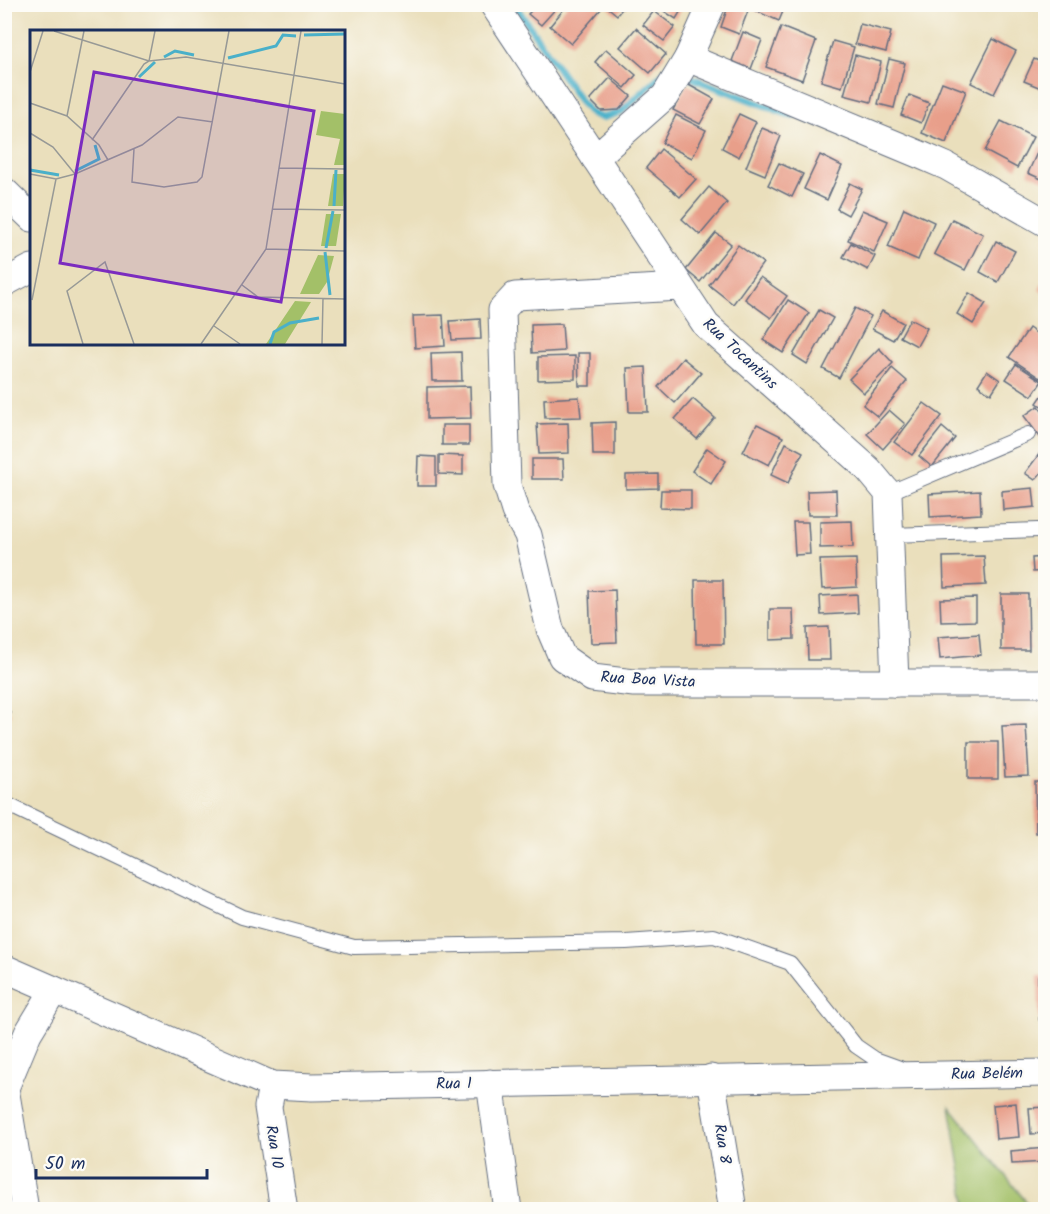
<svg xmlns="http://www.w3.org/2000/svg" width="1050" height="1214" font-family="Kalam,sans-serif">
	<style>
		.green { fill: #a3c068; stroke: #5f7863; stroke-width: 1.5 }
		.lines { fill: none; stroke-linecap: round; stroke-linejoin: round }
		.stream { stroke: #4ab0c9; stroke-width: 7 }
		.building { fill: #e89f8a }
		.lane-casing { stroke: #636d7f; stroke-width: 16 }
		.street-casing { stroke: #636d7f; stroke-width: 29 }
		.lane { stroke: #fff; stroke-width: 14 }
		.street { stroke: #fff; stroke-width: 27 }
		.labels { text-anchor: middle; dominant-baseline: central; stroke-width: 5; stroke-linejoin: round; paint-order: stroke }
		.street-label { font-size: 16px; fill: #1b2f5e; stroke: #fdfcf7 }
		.inset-river { fill: none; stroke: #4ab0c9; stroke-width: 3 }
		.inset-road { fill: none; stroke: #979996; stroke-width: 1.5 }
		.view { fill: #7b2cbf; fill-opacity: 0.15; stroke: #7b2cbf; stroke-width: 3 }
		.inset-edge { fill: none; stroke: #1b2f5e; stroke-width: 3 }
	</style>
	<rect width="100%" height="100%" fill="#fdfcf7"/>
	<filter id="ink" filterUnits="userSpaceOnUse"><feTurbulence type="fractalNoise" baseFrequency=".0167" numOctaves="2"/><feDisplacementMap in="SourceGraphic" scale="12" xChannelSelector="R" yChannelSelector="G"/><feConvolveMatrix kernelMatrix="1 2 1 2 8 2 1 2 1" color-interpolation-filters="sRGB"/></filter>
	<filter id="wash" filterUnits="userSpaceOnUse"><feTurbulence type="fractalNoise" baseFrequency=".008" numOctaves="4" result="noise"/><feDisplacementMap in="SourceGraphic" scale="24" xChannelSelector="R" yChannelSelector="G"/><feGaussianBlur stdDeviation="1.35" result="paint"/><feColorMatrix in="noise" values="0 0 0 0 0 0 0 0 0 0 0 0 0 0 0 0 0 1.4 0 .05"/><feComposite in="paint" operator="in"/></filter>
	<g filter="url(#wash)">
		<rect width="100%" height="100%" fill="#eadfbc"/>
		<polygon class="green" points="950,1106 1032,1209 967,1209"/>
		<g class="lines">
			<g class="stream">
				<polyline points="514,4 583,105 590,113 602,118 621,112 669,68"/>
				<polyline points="684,75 792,116"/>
			</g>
		</g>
		<g id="blocks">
			<g class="building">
				<polygon points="568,4 596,4 601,9 571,44 550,26"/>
				<polygon points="604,4 626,4 617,15"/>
				<polygon points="657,4 685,4 676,19 656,6"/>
				<polygon points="729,4 748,11 739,34 721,27"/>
				<polygon points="748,4 786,4 779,21 747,7"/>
				<polygon points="537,5 559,5 541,25 528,14"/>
				<polygon points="654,11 675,27 664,41 643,25"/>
				<polygon points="860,24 891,32 886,52 855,44"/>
				<polygon points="781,27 816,41 802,80 766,67"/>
				<polygon points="636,28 666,54 650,73 620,47"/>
				<polygon points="743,32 762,40 751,69 732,61"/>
				<polygon points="993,39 1016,51 994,94 971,83"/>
				<polygon points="833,41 854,47 842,87 821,81"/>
				<polygon points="606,49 636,75 625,88 595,62"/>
				<polygon points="855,55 881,62 871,102 844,95"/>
				<polygon points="889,59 905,63 894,108 878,104"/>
				<polygon points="1034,59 1046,64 1046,79 1041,88 1024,81"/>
				<polygon points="610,78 631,96 619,110 601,111 590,100"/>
				<polygon points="942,82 966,91 946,143 922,133"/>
				<polygon points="687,84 714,99 700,124 673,110"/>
				<polygon points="909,95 929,103 921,123 901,115"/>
				<polygon points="739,114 756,122 739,157 722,148"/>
				<polygon points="676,115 706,130 692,158 662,143"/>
				<polygon points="1001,121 1033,137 1017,168 985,151"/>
				<polygon points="762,128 781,136 765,175 746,167"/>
				<polygon points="1040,146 1046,148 1046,181 1028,173"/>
				<polygon points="661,149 696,179 680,197 646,168"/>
				<polygon points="820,155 842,166 827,200 804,189"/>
				<polygon points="779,163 803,174 792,197 768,185"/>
				<polygon points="850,183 862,189 848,215 837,209"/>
				<polygon points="709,187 727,203 700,235 682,219"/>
				<polygon points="904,208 934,222 918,260 888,247"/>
				<polygon points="862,210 888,221 874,252 848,240"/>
				<polygon points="952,219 983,234 965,270 934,254"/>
				<polygon points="716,233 731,244 700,282 686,270"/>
				<polygon points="996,241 1015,251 998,282 980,272"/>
				<polygon points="851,243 875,256 868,270 843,257"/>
				<polygon points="738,245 763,263 733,304 709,285"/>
				<polygon points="1046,275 1046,293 1039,290"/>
				<polygon points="760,277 787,296 771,318 745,299"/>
				<polygon points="969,293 986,303 973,324 957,314"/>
				<polygon points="788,300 809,313 783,353 763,340"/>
				<polygon points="855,308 871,316 839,378 823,369"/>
				<polygon points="819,310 833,318 807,364 793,355"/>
				<polygon points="882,311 903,323 893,340 872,329"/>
				<polygon points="443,315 445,346 415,348 413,316"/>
				<polygon points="480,319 481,339 452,340 450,321"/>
				<polygon points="910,319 927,328 917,346 900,337"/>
				<polygon points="562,324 564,351 532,353 531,325"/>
				<polygon points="1029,328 1046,340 1046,370 1040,378 1009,357"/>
				<polygon points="879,348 893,363 864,393 849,379"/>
				<polygon points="461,352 462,381 432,381 431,353"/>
				<polygon points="578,353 590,353 590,386 579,386"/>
				<polygon points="575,356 575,379 538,380 538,357"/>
				<polygon points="683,358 701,373 675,403 658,387"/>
				<polygon points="1016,364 1042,381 1032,396 1006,379"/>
				<polygon points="646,367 648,412 629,412 627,368"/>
				<polygon points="892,368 907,381 878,417 863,405"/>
				<polygon points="987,371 1000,380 991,394 978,385"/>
				<polygon points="470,386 471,418 427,419 427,387"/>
				<polygon points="1046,390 1046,409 1037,403"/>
				<polygon points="579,397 581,417 545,418 544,399"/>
				<polygon points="693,399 715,418 697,439 675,419"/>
				<polygon points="924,403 942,416 912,455 894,442"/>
				<polygon points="1038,406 1046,416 1046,445 1024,416"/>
				<polygon points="889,410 905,424 883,449 867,434"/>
				<polygon points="615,422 615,455 593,455 592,423"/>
				<polygon points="568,423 569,453 539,454 537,424"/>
				<polygon points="757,424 783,437 769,465 743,452"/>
				<rect x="442" y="425" width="27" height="20"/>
				<polygon points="942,427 955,438 932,467 919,456"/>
				<polygon points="786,443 803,452 788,483 771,475"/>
				<polygon points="707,448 726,461 711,484 692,471"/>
				<polygon points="1040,453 1046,457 1046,467 1035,480 1025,473"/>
				<polygon points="439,455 463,456 463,475 439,474"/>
				<polygon points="418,456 436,457 436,486 417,486"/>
				<polygon points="532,459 563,459 564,479 532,479"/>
				<polygon points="658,474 658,488 626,489 626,475"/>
				<polygon points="1033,488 1035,507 1003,510 1002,491"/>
				<polygon points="661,490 691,490 691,509 660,508"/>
				<polygon points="836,490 837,515 808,515 807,491"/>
				<polygon points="980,491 981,514 930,517 929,494"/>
				<polygon points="852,521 853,547 820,548 820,522"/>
				<polygon points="793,522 808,522 810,554 795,555"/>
				<polygon points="984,556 986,585 944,587 943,557"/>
				<polygon points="1046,557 1046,571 1033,572 1032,558"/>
				<polygon points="856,559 857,587 822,589 820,560"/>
				<polygon points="695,580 723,580 724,644 696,644"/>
				<polygon points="615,590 617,642 591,643 589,591"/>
				<polygon points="857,594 858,613 821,615 820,596"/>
				<polygon points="1001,594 1028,594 1029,650 1001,650"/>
				<polygon points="976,598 976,621 941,622 940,599"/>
				<polygon points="1038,601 1046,601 1046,641 1040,641"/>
				<polygon points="770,609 793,609 794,639 770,640"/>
				<polygon points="829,627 830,660 808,660 807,628"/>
				<polygon points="979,634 981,655 940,659 938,637"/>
				<polygon points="4,711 11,713 4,727"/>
				<polygon points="1026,725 1029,776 1005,777 1002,726"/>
				<rect x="968" y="742" width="30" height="37"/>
				<polygon points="1035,782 1046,782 1046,833 1036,833"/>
				<polygon points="1038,976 1046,976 1046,1020 1039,1020"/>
				<polygon points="1016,1103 1019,1137 996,1139 993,1105"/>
				<polygon points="1046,1107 1046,1133 1031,1134 1029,1108"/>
				<polygon points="1046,1148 1046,1162 1012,1164 1011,1151"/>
			</g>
		</g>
	</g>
	<g filter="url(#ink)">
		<use href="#blocks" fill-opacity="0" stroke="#636d7f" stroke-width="1.5"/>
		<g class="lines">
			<defs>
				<g id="lane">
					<polyline points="888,493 1028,434"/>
					<polyline points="891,535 1038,530"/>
					<polyline points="4,803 242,917 354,947 626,942 714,936 790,963 856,1046 875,1059 900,1068"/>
				</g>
				<g id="street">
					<polyline points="493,4 706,325 868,469 888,493 895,683"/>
					<polyline points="688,58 923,156 946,166 1046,223"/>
					<polyline points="595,158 665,96 688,58 712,4"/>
					<polyline points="4,191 32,218"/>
					<polyline points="4,283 32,268"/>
					<polyline points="680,287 515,296 502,310 507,485 515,511 528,535 550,629 562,657 592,678 634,683 1046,683"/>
					<polyline points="4,968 272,1085 312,1087 1046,1073"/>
					<polyline points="711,1078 733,1210"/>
					<polyline points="490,1083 508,1210"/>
					<polyline points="272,1085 268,1107 284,1210"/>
					<polyline points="25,1210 5,1088 28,1033 54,990"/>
				</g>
			</defs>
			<use href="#lane" class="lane-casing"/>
			<use href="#street" class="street-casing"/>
			<use href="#lane" class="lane"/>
			<use href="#street" class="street"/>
		</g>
	</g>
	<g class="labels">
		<g class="street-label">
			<text transform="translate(740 354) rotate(43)">Rua Tocantins</text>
			<text transform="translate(648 680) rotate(3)">Rua Boa Vista</text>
			<text transform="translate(987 1074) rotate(-1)">Rua Belém</text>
			<text transform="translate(454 1084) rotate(-1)">Rua 1</text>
			<text transform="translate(722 1144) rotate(81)">Rua 8</text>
			<text transform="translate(274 1147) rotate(81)">Rua 10</text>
		</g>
	</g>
	<g transform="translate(30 30)">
		<rect width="315" height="315" fill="#eadfbc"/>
		<path d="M291 81 315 84V135H304L310 109 286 105ZM303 144H315L313 176H298ZM296 184H311L306 216H291ZM288 225 304 226 297 252 289 264H270ZM265 271 281 272 255 314H236Z" fill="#a3c068"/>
		<path class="inset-river" d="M274 5 315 4M134 27 145 21 164 25M198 28 246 16 253 5 266 6M109 47 125 32M0 140 29 145M45 141 69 129 65 115M304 176 306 140M296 218 303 181M295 222 300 265M240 314 244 302 260 293 289 288"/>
		<path class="inset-road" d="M24 1 119 31 156 27 315 54M0 42 13 1M0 73 37 86 69 115 78 130M37 86 54 1M0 103 23 117 45 144M62 110 114 34 119 31 125 1M104 119 102 152 134 157 167 152 172 147 199 1M249 138 315 139M0 144 26 149 45 144 112 115 148 87 183 92M243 179 315 180M236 219 315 221M212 255 228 267 315 269M2 270 26 149M184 296 210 314M53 314 37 261 75 232 104 314M171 314 236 219 271 1M292 314 293 268"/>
		<path class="view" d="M64 42 284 81 251 272 30 233Z"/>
		<rect width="315" height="315" class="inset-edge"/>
	</g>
	<rect width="1050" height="1214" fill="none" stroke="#fdfcf7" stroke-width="24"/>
	<path d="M36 1169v9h171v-9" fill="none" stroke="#1b2f5e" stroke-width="3"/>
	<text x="45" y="1169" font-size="18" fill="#1b2f5e" stroke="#fdfcf7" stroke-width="4.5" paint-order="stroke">50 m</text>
</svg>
